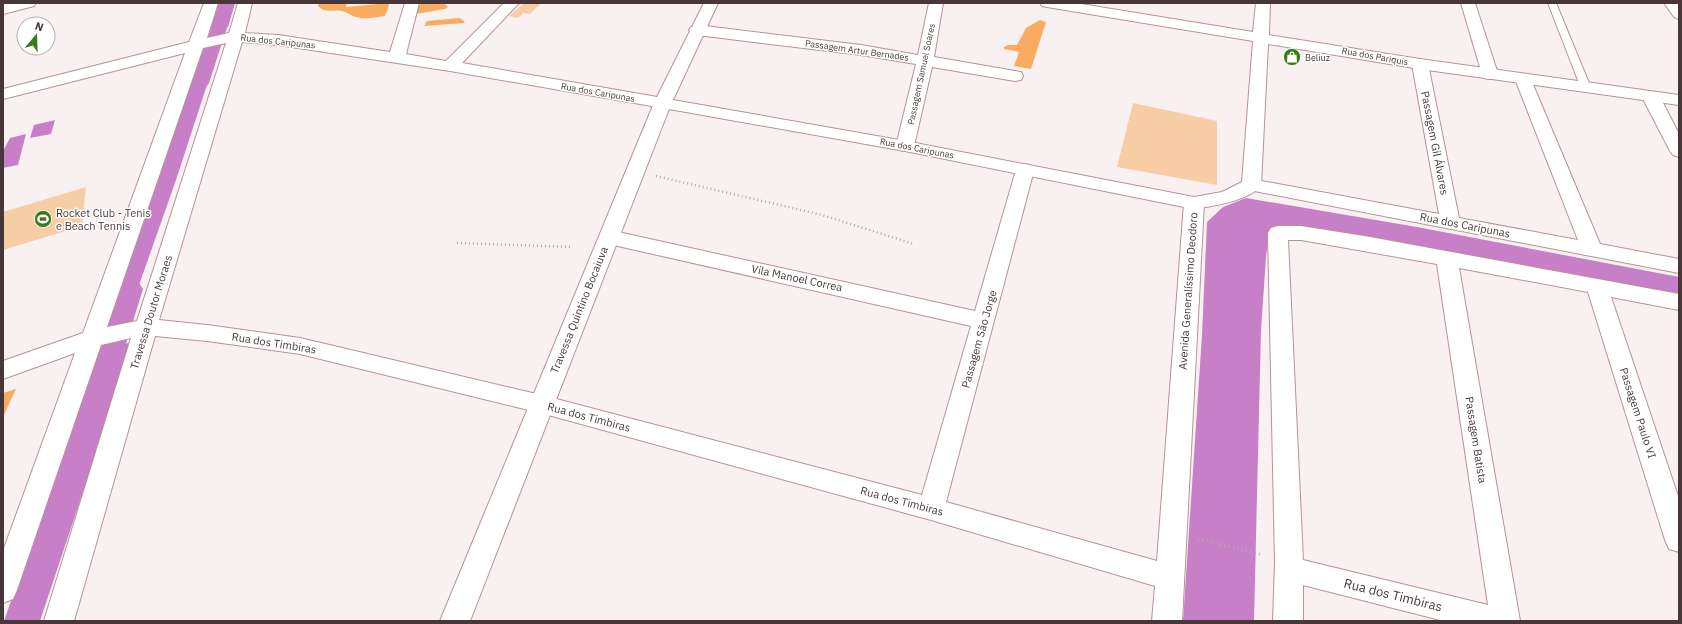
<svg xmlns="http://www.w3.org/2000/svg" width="1682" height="624" font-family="'IBM Plex Sans',sans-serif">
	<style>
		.green { fill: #f7cda6 }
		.forest { fill: #f9ac5f }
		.water { fill: #c780c8 }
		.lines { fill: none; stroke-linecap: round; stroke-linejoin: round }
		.canal { fill: #c780c8; fill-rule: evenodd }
		.lane-casing { stroke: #b99294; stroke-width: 2 }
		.street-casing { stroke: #b99294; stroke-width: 2 }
		.secondary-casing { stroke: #b99294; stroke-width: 2 }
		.path-far1 { stroke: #b5a9aa; stroke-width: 2.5; stroke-dasharray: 1 3; stroke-linecap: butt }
		.path { stroke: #b5a9aa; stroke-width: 3; stroke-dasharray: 1 3.5; stroke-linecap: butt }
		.lane { fill: #fff; fill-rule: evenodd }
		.street { fill: #fff; fill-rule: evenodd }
		.secondary { fill: #fff; fill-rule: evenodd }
		.labels { text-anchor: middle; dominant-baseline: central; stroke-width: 3; stroke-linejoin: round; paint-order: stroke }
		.far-street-label { font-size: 9px; fill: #473738; stroke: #fff }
		.far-poi-label { font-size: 9px; fill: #473738; stroke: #fff; text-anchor: start }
		.street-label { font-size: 11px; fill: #473738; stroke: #fff }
		.poi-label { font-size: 11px; fill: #473738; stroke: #fff; text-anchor: start }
		.near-street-label { font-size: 13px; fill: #473738; stroke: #fff }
	</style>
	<rect width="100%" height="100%" fill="#f9f1f1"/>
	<g class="green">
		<polygon points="524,3 541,3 530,14 523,13 518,18 509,16"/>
		<polygon points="1133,103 1217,121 1217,185 1117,167"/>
		<polygon points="86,187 82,226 3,250 3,212"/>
	</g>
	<g class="forest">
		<path d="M319 3H347L346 7 389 3 388 9 385 16C376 17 365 20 356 17 351 16 347 12 342 11 333 9 326 14 318 6Z"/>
		<polygon points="422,3 444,3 448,7 445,9 416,14 415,9"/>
		<polygon points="459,18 463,20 465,23 424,26 427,21"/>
		<polygon points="1040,20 1046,22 1031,69 1014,66 1019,52 1004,49 1004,47 1008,45 1017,45 1026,28"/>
		<polygon points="16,389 3,417 3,393"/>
	</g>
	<g class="water">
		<polygon points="214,3 235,3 228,27 204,31"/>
		<polygon points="219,48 176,180 126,322 103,326 198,52"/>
		<polygon points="55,120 51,134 30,138 34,125"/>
		<polygon points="26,134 18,165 3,168 3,151 10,138"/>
		<polygon points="1246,198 1417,227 1679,277 1679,295 1269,233 1266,257 1261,330 1254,621 1183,621 1202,335 1207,222 1223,207"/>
		<polygon points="133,342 40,621 4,621 80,405 95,350"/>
	</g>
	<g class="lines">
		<g class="canal">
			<polygon points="217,3 235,3 209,83 206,87 199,89 192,87 189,83"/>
			<polygon points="130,280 139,283 143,289 115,379 111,387 101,390 91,387 87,379 117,289 121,283"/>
		</g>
		<defs>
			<polygon id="lane" points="1548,3 1556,3 1591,88 1589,90 1586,91 1581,88"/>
			<g id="street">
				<polygon points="9,3 36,3 34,6 3,14 3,4"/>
				<path d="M204 3H218L207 38 229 33 238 3H252L245 33 278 35 390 52 405 3H419L406 54 446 61 504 3H519L462 63 663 98 669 99 672 103 669 107 663 108 450 71 278 45 242 42 159 320 207 325 300 338 541 395 922 495 971 326 609 244 602 242 599 237 602 232 609 230 975 311 1016 170 1018 166 1025 164 1032 166 1034 170 946 502 1157 561 1184 203 1187 199 1194 197 1201 199 1204 203 1182 621H1152L1155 586 931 520 541 413 300 354 207 341 155 336 74 621H44L131 338 101 345 17 590 13 599 3 603V551L75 353 3 379V361L83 333 185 53 3 99V89L189 42ZM226 43 137 321 107 327 203 48Z"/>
				<polygon points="929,3 943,3 934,57 1015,71 1021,72 1023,76 1021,80 1015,81 932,67 914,146 911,150 905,151 899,150 896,146 916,64 861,55 697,35 691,33 689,30 691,27 697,25 861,45 918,55"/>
				<polygon points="1461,3 1475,3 1498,74 1496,78 1490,79 1484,78 1482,74"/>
				<polygon points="1664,3 1679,3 1679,19 1674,17"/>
				<polygon points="1420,59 1426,61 1428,64 1459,218 1578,240 1515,79 1517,75 1523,74 1529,75 1600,244 1679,259 1679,273 1244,189 1241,185 1244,181 1251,179 1439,214 1412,64 1414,61"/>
				<polygon points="1651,92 1657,93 1660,97 1679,134 1679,157 1673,155 1670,151 1642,97 1645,93"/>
				<path d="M1278 226H1301L1370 237 1679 294V310L1611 297 1679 499V552L1669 549 1665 540 1588 292 1459 268 1520 621H1444L1303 585V621H1273L1275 562 1268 233 1271 228ZM1288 240H1301L1437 264 1488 605 1303 560Z"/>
			</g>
			<path id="secondary" d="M704 3H718L673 100 905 141 1194 197 1222 192 1242 182 1253 41 1047 7 1042 6 1040 3H1075L1253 32 1256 3H1270L1269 35 1420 59 1679 95V105L1420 69 1268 44 1261 185C1250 201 1212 206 1194 209L905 151 669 109 470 621H440L654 103Z"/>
		</defs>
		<use href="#lane" class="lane-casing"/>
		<use href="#street" class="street-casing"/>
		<use href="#secondary" class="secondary-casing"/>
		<g class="path-far1">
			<polyline points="656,176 822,215 914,244"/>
			<polyline points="457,243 573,247"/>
		</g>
		<polyline class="path" points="1198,539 1263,555"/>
		<use href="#lane" class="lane"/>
		<use href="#street" class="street"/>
		<use href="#secondary" class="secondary"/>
	</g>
	<defs>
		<symbol id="shop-disc" viewBox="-11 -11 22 22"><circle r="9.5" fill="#397a19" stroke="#fff"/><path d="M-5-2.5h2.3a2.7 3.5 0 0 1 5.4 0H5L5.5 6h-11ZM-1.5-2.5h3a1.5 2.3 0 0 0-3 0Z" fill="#fff"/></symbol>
		<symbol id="stadium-disc" viewBox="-11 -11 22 22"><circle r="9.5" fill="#397a19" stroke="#fff"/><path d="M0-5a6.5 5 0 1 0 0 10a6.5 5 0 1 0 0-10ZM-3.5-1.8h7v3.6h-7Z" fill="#fff"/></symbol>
	</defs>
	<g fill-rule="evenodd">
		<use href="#shop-disc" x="1282" y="47" width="20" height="20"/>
		<use href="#stadium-disc" x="33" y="209" width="20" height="20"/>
	</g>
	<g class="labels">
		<g class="far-street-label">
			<text transform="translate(278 41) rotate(6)">Rua dos Caripunas</text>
			<text transform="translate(857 50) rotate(8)">Passagem Artur Bernades</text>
			<text transform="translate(1375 56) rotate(10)">Rua dos Pariquis</text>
			<text transform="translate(921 74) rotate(-78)">Passagem Samuel Soares</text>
			<text transform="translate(598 92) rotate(10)">Rua dos Caripunas</text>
			<text transform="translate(917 148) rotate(11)">Rua dos Caripunas</text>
		</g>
		<g class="far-poi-label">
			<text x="1305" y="57">Beliuz</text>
		</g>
		<g class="street-label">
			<text transform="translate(1435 143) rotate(79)">Passagem Gil Álvares</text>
			<text transform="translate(1465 225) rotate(11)">Rua dos Caripunas</text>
			<text transform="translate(797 278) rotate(12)">Vila Manoel Correa</text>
			<text transform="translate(1188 291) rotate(-86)">Avenida Generalíssimo Deodoro</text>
			<text transform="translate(579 310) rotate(-68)">Travessa Quintino Bocaiuva</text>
			<text transform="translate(151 312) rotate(-73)">Travessa Doutor Moraes</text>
			<text transform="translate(979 339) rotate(-74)">Passagem São Jorge</text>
			<text transform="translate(274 343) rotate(9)">Rua dos Timbiras</text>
			<text transform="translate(1638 413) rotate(72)">Passagem Paulo VI</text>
			<text transform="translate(589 417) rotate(15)">Rua dos Timbiras</text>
			<text transform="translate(1476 440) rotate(81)">Passagem Batista</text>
			<text transform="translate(902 501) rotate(15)">Rua dos Timbiras</text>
		</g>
		<g class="poi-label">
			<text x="56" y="213">Rocket Club - Tenis<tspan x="56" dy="13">e Beach Tennis</tspan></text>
		</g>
		<g class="near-street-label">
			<text transform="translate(1393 595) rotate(14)">Rua dos Timbiras</text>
		</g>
	</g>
	<rect width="1682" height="624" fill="none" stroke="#473738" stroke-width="8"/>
	<g transform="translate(36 36) rotate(19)"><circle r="19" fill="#ffffff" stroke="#b5afaf"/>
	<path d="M0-3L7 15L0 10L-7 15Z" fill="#397a19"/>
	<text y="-6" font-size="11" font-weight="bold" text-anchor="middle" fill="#473738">N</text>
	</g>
</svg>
